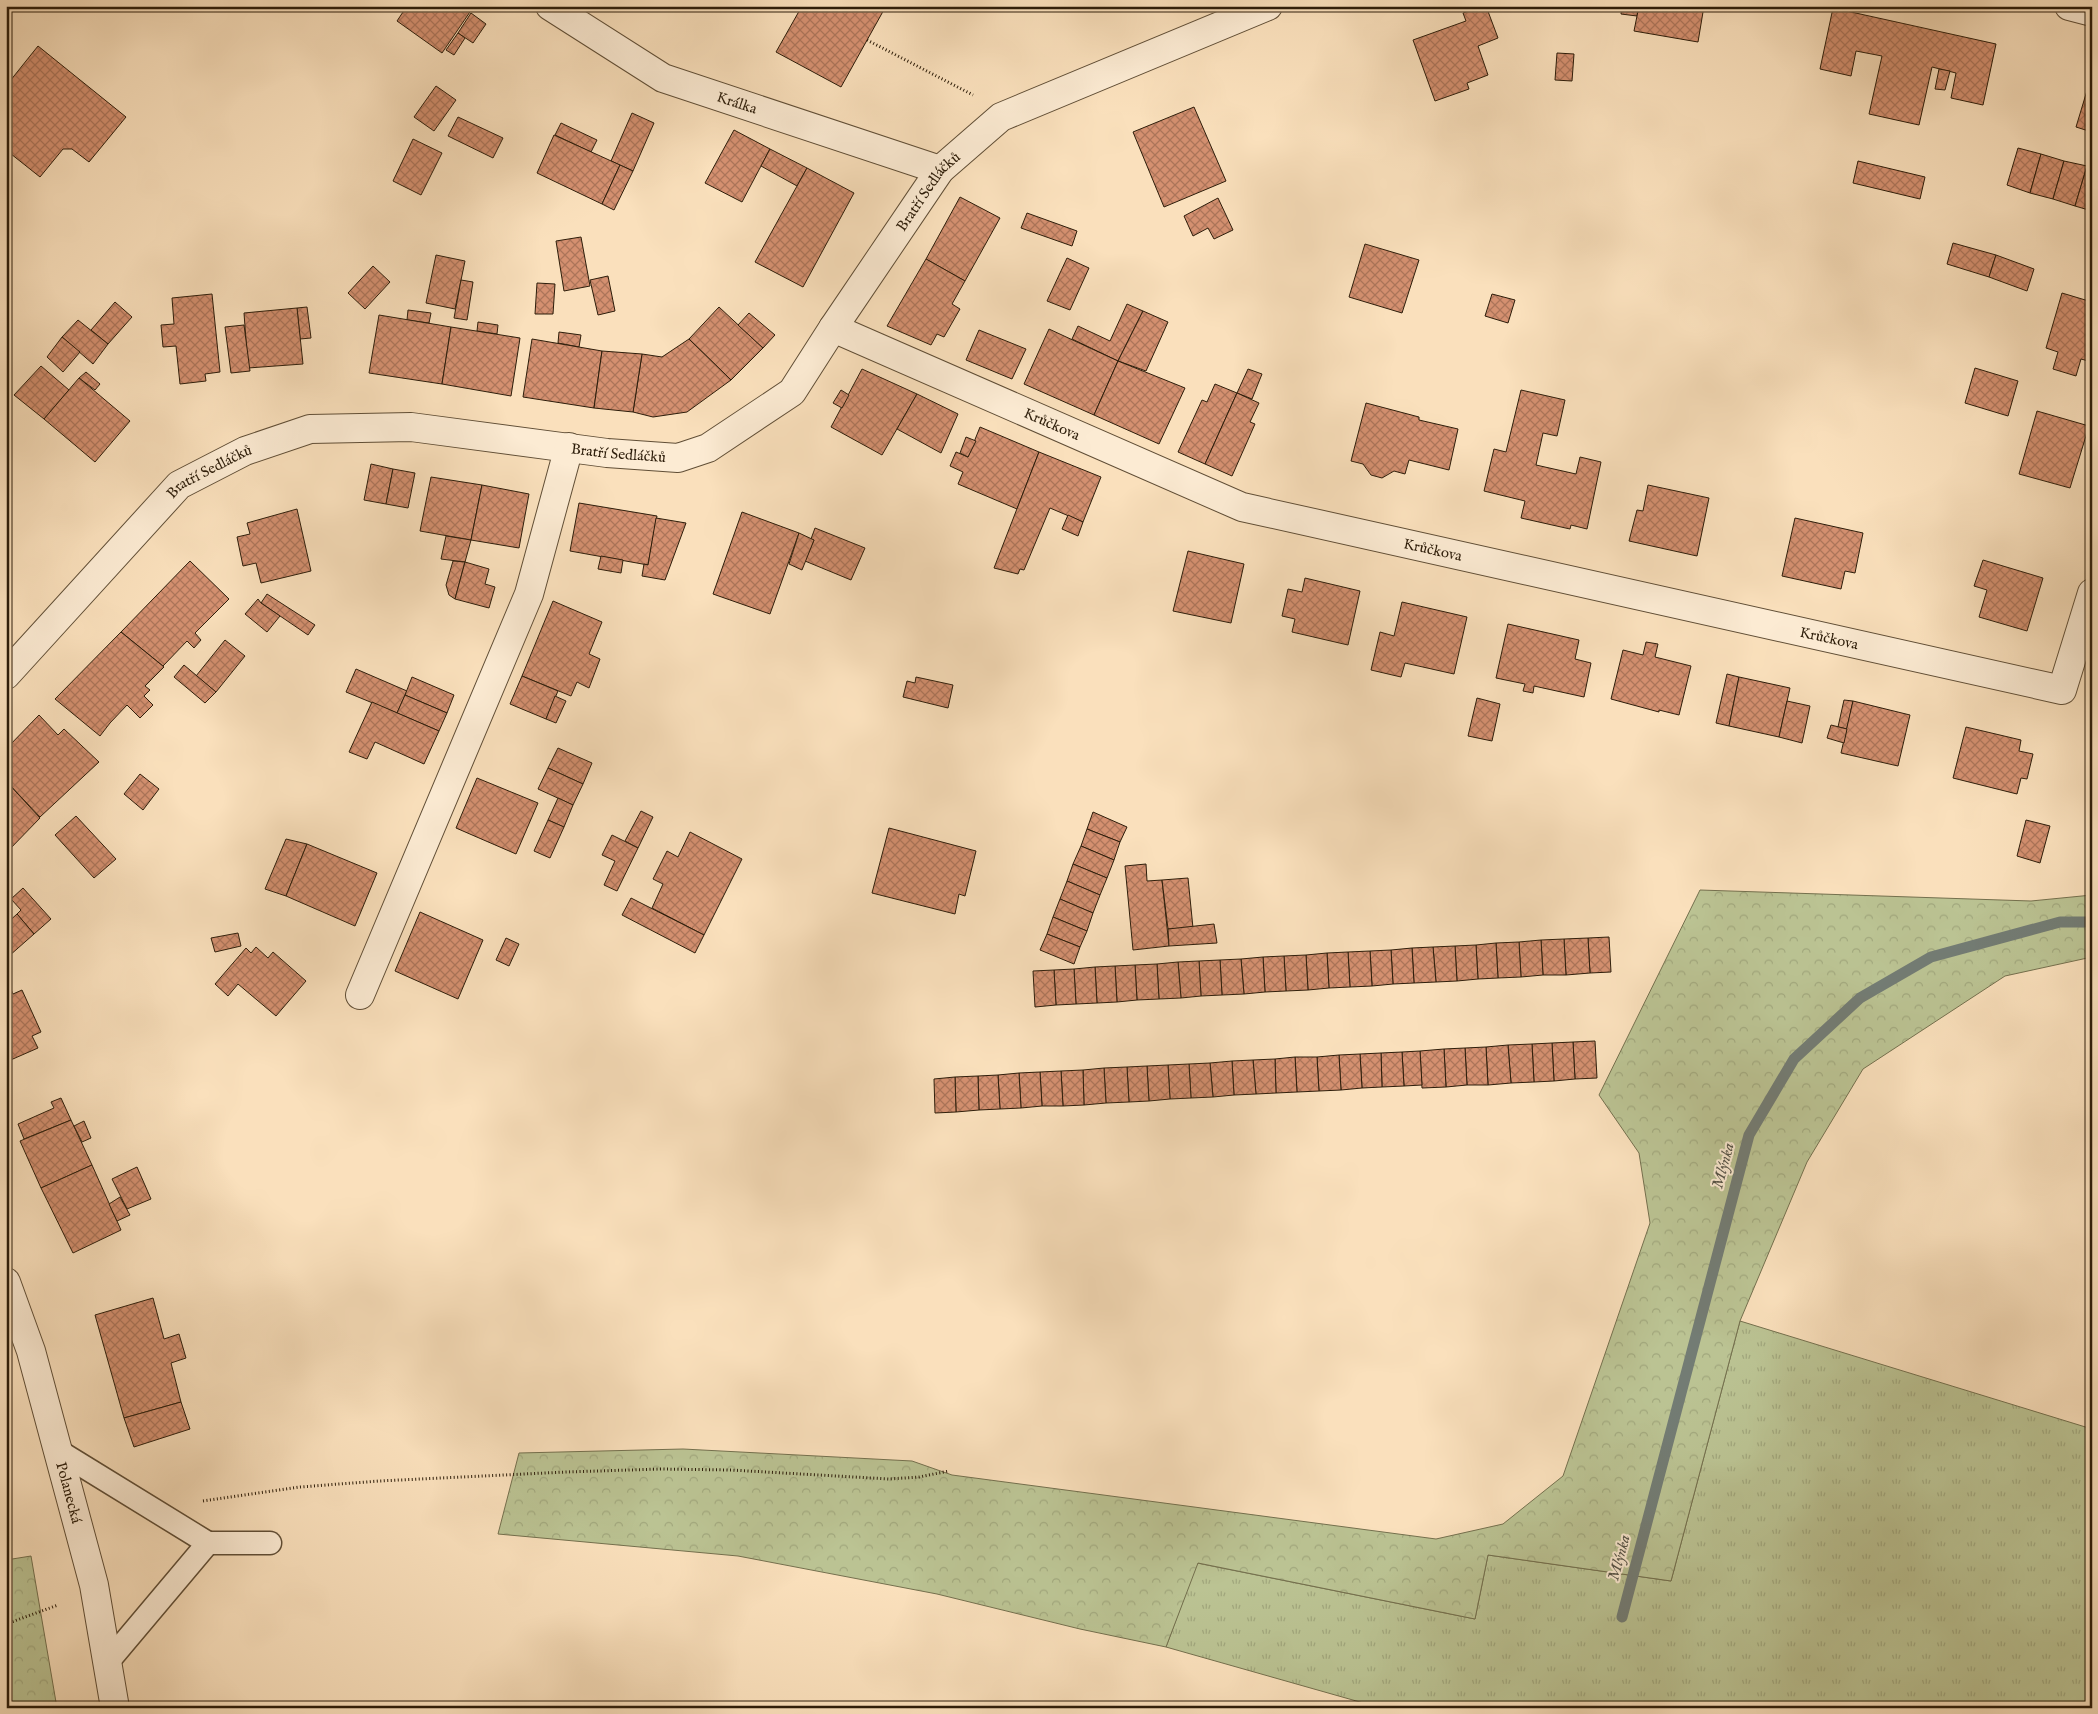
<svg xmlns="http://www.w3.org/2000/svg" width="2098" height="1714" font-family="'IM FELL English',serif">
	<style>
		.grass { fill: url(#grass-tufts); stroke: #74704e }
		.forest { fill: url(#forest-crowns); stroke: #74704e }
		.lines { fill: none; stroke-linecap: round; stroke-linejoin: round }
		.stream { stroke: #737c74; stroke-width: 11 }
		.building { fill: url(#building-cross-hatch); stroke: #2d1d0a }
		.service-casing { stroke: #604e36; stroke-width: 25 }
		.minor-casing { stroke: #604e36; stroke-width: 30 }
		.path { stroke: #2d1d0a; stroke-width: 3; stroke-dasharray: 1 2.5; stroke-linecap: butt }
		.service { stroke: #fcebd3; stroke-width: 22 }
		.minor { stroke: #fcebd3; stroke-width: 28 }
		.labels { text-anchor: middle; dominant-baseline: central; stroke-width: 4; stroke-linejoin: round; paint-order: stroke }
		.street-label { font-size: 15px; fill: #2d1d0a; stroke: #fcebd3 }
		.water-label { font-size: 16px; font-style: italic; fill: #565448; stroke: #fcebd3 }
	</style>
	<defs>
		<pattern id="grass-tufts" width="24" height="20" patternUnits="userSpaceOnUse" patternTransform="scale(1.25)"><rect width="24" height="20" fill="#bbc393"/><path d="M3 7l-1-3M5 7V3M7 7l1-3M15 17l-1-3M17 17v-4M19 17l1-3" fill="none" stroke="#a1a77d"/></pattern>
		<pattern id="forest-crowns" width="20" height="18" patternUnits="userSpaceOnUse" patternTransform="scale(1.25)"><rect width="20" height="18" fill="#bbc393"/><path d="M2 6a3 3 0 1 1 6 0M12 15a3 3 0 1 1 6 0" fill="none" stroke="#a1a77d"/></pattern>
		<pattern id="building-cross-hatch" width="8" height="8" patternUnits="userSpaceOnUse" patternTransform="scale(1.25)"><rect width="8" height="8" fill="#d49070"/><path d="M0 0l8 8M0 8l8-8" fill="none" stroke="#ac755a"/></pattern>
	</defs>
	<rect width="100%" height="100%" fill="#fae0bc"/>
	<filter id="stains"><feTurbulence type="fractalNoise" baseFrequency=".004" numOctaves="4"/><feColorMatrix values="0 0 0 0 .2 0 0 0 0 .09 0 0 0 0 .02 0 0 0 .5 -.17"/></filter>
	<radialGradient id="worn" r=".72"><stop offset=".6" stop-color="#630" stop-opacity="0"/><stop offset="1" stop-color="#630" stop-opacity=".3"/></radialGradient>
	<polygon class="grass" points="1740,1321 2092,1429 2092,1708 1381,1708 1166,1647 1197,1563 1475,1619 1488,1555 1671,1581"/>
	<g class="forest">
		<polygon points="1700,890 2031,901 2092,895 2092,957 2005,976 1863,1069 1807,1162 1740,1321 1671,1581 1488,1555 1475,1619 1198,1563 1166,1647 1080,1629 937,1594 738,1556 498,1534 519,1453 683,1449 912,1461 952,1475 1436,1539 1503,1524 1563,1476 1650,1223 1639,1153 1599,1095"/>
		<polygon points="31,1556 57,1708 6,1708 6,1560"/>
	</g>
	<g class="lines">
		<polyline class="stream" points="1622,1617 1749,1135 1794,1059 1860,998 1931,957 2060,922 2092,922"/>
	</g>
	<g class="building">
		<polygon points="407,6 474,6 442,53 397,21"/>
		<polygon points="802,6 886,6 841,87 776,52"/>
		<polygon points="1482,6 1486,6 1498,38 1478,46 1488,75 1467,83 1469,89 1435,101 1413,40 1466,21 1463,13"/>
		<polygon points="1622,6 1639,6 1637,16 1621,14"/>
		<polygon points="1639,6 1704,6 1698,42 1634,31"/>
		<polygon points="1833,8 1996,44 1983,105 1951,98 1956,73 1932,67 1919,125 1869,114 1882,56 1856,51 1851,76 1820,69"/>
		<polygon points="471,13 486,24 473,43 458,33"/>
		<polygon points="458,33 465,38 454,55 446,50"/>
		<polygon points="38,46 126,117 89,162 72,149 63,149 40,177 6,150 6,106 9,102 6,100 6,86"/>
		<polygon points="1557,53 1574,54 1572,81 1555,80"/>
		<polygon points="1939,69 1950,71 1945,90 1935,89"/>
		<polygon points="2092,74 2092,132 2076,127"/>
		<polygon points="436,86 456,100 434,131 414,117"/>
		<polygon points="1194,107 1226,181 1164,207 1133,132"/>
		<polygon points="632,113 654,123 633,171 611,161"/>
		<polygon points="458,117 503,138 493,158 448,136"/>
		<polygon points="561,123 597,140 591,152 555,135"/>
		<polygon points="734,130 770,149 742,202 705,183"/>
		<polygon points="554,135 620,165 602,204 537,173"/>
		<polygon points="413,139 442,153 421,195 393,181"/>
		<polygon points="2018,148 2041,154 2030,193 2007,185"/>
		<polygon points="770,149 807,168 797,186 761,166"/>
		<polygon points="2041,154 2064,161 2053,199 2030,193"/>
		<polygon points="1858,161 1925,177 1920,199 1853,183"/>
		<polygon points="2064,161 2087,166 2075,206 2053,199"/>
		<polygon points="620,165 633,171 614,210 602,204"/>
		<polygon points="2087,166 2092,168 2092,211 2075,206"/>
		<polygon points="807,168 854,193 803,287 755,262"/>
		<polygon points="960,197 1000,218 965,281 926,259"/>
		<polygon points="1218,198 1233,230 1214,239 1208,228 1193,236 1184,216"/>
		<polygon points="1027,213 1077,231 1072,246 1021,228"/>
		<polygon points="581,237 590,286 564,291 556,241"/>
		<polygon points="1953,243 1996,255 1989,277 1947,264"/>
		<polygon points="1365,244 1419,260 1402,313 1349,297"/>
		<polygon points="436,255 465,261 455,309 426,303"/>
		<polygon points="1996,255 2034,269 2027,291 1989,277"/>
		<polygon points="1067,258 1089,268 1070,310 1047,301"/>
		<polygon points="926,259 965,281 952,304 960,309 944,337 937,334 931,345 887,326"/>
		<polygon points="373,266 390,282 365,309 348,293"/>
		<polygon points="608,276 615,311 598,315 590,280"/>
		<polygon points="461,280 473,282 467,320 454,318"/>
		<polygon points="537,283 555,284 553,314 535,314"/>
		<polygon points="2062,293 2092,302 2092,362 2081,359 2076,376 2053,369 2058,352 2046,348"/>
		<polygon points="212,294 220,372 205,374 206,381 180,384 176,346 163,347 161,325 174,324 172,298"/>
		<polygon points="1492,294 1515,300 1508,323 1485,316"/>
		<polygon points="115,302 132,317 108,344 91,330"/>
		<polygon points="1127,304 1143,311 1118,361 1072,339 1078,326 1110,341"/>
		<polygon points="307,307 311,338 300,339 297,308"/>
		<polygon points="719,307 763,348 731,380 689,339"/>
		<polygon points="297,308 303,364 248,368 244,313"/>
		<polygon points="408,310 431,313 429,323 407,320"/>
		<polygon points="1143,311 1168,322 1146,371 1118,361"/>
		<polygon points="749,313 775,335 763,348 738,325"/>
		<polygon points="379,315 451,327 442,384 369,373"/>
		<polygon points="78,320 108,344 93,364 62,337"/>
		<polygon points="478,322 498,325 497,334 477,331"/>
		<polygon points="244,325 250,371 231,373 225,327"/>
		<polygon points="451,327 520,338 511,396 442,384"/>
		<polygon points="1049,329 1118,361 1094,415 1024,384"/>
		<polygon points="979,330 1026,349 1012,379 966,360"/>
		<polygon points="559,332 581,335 579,347 558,343"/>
		<polygon points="62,337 80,352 63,372 47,357"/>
		<polygon points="532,339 602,351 594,408 523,397"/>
		<polygon points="689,339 731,380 687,412 653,417 633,412 642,354 662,357"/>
		<polygon points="602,351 642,354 633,412 594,408"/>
		<polygon points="1118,361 1185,388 1159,444 1094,415"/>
		<polygon points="41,366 69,390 44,419 14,395"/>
		<polygon points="1975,368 2018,381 2008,416 1965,403"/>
		<polygon points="862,369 917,394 882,455 831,427"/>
		<polygon points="1248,369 1262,374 1252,399 1237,393"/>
		<polygon points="86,372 100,384 95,390 79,378"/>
		<polygon points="79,378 130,421 95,462 44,419"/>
		<polygon points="1215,384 1237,393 1205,464 1178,452 1202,400 1207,402"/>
		<polygon points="841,390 849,395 842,408 833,403"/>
		<polygon points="1521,390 1565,400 1557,436 1543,433 1536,465 1576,474 1580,457 1601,462 1587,529 1571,525 1570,529 1521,518 1525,501 1484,491 1494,449 1506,452"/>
		<polygon points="1237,393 1259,403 1250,422 1255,424 1232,476 1205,464"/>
		<polygon points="917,394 958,414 941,453 897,429"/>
		<polygon points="1366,403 1419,417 1419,420 1458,429 1449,470 1409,460 1405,474 1394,471 1382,478 1371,475 1363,464 1351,461"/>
		<polygon points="2037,411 2089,426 2070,488 2019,474"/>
		<polygon points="980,427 1039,452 1017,509 958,484 963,472 950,466 956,452 968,457"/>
		<polygon points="966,437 976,441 968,457 960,453"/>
		<polygon points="1039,452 1101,477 1083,522 1050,508 1024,570 1020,569 1018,574 994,568"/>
		<polygon points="371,464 393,469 386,504 364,500"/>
		<polygon points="393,469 415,473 408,508 386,504"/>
		<polygon points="431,477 482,485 471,540 420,531"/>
		<polygon points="482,485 529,494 519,548 471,540"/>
		<polygon points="1648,485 1709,498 1697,556 1629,541 1637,510 1643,511"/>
		<polygon points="579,503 657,516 648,565 570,551"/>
		<polygon points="297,509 311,571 261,583 256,563 243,566 237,537 250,534 247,523"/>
		<polygon points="742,512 799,533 770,614 713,594"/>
		<polygon points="1068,515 1083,522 1078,536 1062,529"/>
		<polygon points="656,518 686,523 665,580 642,576 644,564 648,565"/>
		<polygon points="1795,518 1863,533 1855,573 1845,571 1841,589 1782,576"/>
		<polygon points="815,528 865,548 851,580 805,561 814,540 811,539"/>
		<polygon points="799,533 814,540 802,570 789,564"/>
		<polygon points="446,536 471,540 465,562 441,559"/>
		<polygon points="1188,551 1244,564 1231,623 1173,611"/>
		<polygon points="601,556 623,560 621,573 598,569"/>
		<polygon points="1983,560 2043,578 2027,631 1979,617 1987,590 1974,586"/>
		<polygon points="190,561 229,599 195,633 201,640 194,648 187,641 163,666 121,632"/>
		<polygon points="453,561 465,562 455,599 449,595 446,585"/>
		<polygon points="465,562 489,569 485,584 495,587 489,608 455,599"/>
		<polygon points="1305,578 1360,591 1348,645 1292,632 1295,619 1282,616 1288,589 1302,592"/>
		<polygon points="267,594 315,625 308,635 261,603"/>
		<polygon points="258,599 261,603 280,616 267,632 245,614"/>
		<polygon points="553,601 602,622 589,654 600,659 589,688 577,682 571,696 522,676"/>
		<polygon points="1402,602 1467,617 1454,674 1405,663 1401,677 1371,670 1380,632 1394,636"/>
		<polygon points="1508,624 1579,640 1575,659 1591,663 1584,697 1534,686 1533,693 1523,691 1525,684 1496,678"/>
		<polygon points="121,632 164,667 145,686 150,690 144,696 153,705 140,718 127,705 110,723 100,736 55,699"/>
		<polygon points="225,640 245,656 216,692 196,676"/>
		<polygon points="1646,642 1658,644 1655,657 1691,666 1679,715 1659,710 1659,712 1611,699 1623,650 1643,655"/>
		<polygon points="184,665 216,692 205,703 174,677"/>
		<polygon points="356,669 407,691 397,713 346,692"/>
		<polygon points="1727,674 1739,677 1729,726 1716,723"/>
		<polygon points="522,676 558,691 546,719 510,704"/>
		<polygon points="412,677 454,695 447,713 405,695"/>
		<polygon points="916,677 953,685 948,708 903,697 907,681 915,683"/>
		<polygon points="1739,677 1790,688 1779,737 1729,726"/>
		<polygon points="405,695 447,713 439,731 397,713"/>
		<polygon points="555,696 566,701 556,723 546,719"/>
		<polygon points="1477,698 1500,704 1492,741 1468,736"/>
		<polygon points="1844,700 1853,701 1847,729 1838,727"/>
		<polygon points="1787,701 1810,706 1802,743 1779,737"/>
		<polygon points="1853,701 1910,715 1898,766 1841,753"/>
		<polygon points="372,702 439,731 424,764 375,742 367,759 349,752"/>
		<polygon points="39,715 58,735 64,729 99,762 40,817 6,781 6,749"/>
		<polygon points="1831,725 1847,729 1844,743 1827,738"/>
		<polygon points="1966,727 2021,740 2019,751 2033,754 2027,779 2021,778 2017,794 1953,778"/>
		<polygon points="558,748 592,763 583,784 548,768"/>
		<polygon points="548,768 583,784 573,805 538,789"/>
		<polygon points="140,774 159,789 143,810 124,794"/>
		<polygon points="477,778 538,803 516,854 456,828"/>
		<polygon points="6,781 40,818 6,853"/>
		<polygon points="558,798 573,805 564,827 548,820"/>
		<polygon points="641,811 653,817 638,848 625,841"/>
		<polygon points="1093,812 1127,827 1120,842 1087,829"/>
		<polygon points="76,816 116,859 94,878 55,835"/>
		<polygon points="548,820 564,827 550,858 534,851"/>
		<polygon points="2026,820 2050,826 2040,863 2017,856"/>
		<polygon points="889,828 976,851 965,896 959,894 955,914 872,893"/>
		<polygon points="1087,829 1120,842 1114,860 1081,846"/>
		<polygon points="690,832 742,859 704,935 652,908 663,884 653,879 667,851 678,857"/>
		<polygon points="612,835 638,848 617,891 604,885 615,861 602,855"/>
		<polygon points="286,839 307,844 286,896 265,889"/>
		<polygon points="307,844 377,873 355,926 286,896"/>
		<polygon points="1081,846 1114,860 1107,878 1073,864"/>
		<polygon points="1073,864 1107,878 1100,895 1067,881"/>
		<polygon points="1146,864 1147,881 1162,880 1169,946 1133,950 1125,866"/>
		<polygon points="1188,878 1193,928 1168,929 1162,880"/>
		<polygon points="1067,881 1100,895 1093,913 1060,899"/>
		<polygon points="23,888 51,919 34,934 17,914 21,910 11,899"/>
		<polygon points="631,898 704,935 695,953 622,915"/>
		<polygon points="1060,899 1093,913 1087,931 1053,917"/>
		<polygon points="420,912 483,940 458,999 395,971"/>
		<polygon points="17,914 34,934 9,956 6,953 6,924"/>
		<polygon points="1053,917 1087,931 1080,947 1047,934"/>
		<polygon points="1214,924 1217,943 1169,946 1168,929"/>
		<polygon points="238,933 241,946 215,952 211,938"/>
		<polygon points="1047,934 1080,947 1074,964 1040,950"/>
		<polygon points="1609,937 1611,972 1590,973 1588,938"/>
		<polygon points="506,938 519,944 509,966 496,960"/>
		<polygon points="1588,938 1590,973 1566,975 1564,939"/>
		<polygon points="1564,939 1566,975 1543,975 1541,940"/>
		<polygon points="1541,940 1543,975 1521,977 1519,942"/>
		<polygon points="1519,942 1521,977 1498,978 1496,943"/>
		<polygon points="1496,943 1498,978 1478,979 1476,945"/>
		<polygon points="1476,945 1478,979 1457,981 1455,946"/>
		<polygon points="1455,946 1457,981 1436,982 1433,947"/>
		<polygon points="256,947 268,958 273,952 306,981 276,1016 238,984 228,996 215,984 246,948 251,953"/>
		<polygon points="1433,947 1436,982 1414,983 1412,948"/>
		<polygon points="1412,948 1414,983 1393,984 1391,950"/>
		<polygon points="1391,950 1393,984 1372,986 1370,951"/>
		<polygon points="1370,951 1372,986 1350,987 1348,952"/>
		<polygon points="1348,952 1350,987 1329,988 1327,953"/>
		<polygon points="1327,953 1329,988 1308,990 1306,955"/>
		<polygon points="1306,955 1308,990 1286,991 1284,956"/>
		<polygon points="1284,956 1286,991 1265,992 1263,957"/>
		<polygon points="1263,957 1265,992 1244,994 1241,959"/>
		<polygon points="1241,959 1244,994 1222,995 1220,960"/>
		<polygon points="1220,960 1222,995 1201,996 1199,961"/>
		<polygon points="1199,961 1201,996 1181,998 1178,962"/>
		<polygon points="1178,962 1181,998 1159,999 1157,964"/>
		<polygon points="1157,964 1159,999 1137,1000 1135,965"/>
		<polygon points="1135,965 1137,1000 1117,1002 1115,966"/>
		<polygon points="1115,966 1117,1002 1097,1003 1095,967"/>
		<polygon points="1095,967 1097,1003 1076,1004 1074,969"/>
		<polygon points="1074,969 1076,1004 1056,1005 1054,970"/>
		<polygon points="1054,970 1056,1005 1035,1007 1033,971"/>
		<polygon points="6,977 13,994 22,990 41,1032 32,1036 38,1048 6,1062"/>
		<polygon points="1595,1041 1597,1078 1575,1079 1573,1042"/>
		<polygon points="1573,1042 1575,1079 1554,1081 1552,1043"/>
		<polygon points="1552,1043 1554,1081 1534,1082 1532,1044"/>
		<polygon points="1532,1044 1534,1082 1511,1083 1508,1045"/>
		<polygon points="1508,1045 1511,1083 1488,1085 1486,1047"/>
		<polygon points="1486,1047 1488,1085 1467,1085 1465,1048"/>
		<polygon points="1465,1048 1467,1085 1446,1087 1444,1049"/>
		<polygon points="1444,1049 1446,1087 1422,1088 1420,1051"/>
		<polygon points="1420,1051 1422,1085 1404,1086 1402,1052"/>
		<polygon points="1402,1052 1404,1086 1382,1087 1381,1053"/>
		<polygon points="1381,1053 1382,1087 1362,1088 1360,1054"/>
		<polygon points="1360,1054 1362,1088 1341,1090 1339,1055"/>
		<polygon points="1339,1055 1341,1090 1319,1091 1317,1057"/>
		<polygon points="1295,1057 1317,1057 1319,1091 1297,1092"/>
		<polygon points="1295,1057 1297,1092 1276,1093 1275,1059"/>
		<polygon points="1275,1059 1276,1093 1256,1094 1253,1060"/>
		<polygon points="1253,1060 1256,1094 1234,1095 1232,1061"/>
		<polygon points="1232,1061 1234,1095 1213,1097 1210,1063"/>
		<polygon points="1210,1063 1213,1097 1191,1098 1189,1064"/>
		<polygon points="1189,1064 1191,1098 1170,1099 1168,1065"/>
		<polygon points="1168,1065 1170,1099 1149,1101 1147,1066"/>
		<polygon points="1147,1066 1149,1101 1129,1102 1127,1067"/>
		<polygon points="1127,1067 1129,1102 1106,1103 1104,1068"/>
		<polygon points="1104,1068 1106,1103 1084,1105 1083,1070"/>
		<polygon points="1083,1070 1084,1105 1063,1106 1061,1071"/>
		<polygon points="1061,1071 1063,1106 1042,1106 1040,1072"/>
		<polygon points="1040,1072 1042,1106 1021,1108 1019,1073"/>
		<polygon points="1019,1073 1021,1108 1000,1109 998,1075"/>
		<polygon points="998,1075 1000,1109 979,1110 978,1076"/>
		<polygon points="978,1076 979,1110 956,1112 955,1077"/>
		<polygon points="955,1077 956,1112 935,1113 934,1079"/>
		<polygon points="61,1098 71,1120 24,1139 18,1124 54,1108 51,1102"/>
		<polygon points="71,1120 92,1165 41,1188 20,1141"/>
		<polygon points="84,1121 91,1138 82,1142 74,1126"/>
		<polygon points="92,1165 121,1230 73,1253 41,1188"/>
		<polygon points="137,1167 151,1199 127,1209 112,1179"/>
		<polygon points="120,1197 130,1215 117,1221 109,1204"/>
		<polygon points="153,1298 164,1339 179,1334 186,1358 171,1363 181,1402 124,1418 95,1315"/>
		<polygon points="181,1402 190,1429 134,1447 124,1418"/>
	</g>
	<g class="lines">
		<defs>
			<g id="service">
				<polyline points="60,1452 208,1543 107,1663"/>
				<polyline points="208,1543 270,1543"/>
			</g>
			<g id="minor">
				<path id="s1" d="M550 6 663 78 940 170"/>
				<polyline points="2069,6 2092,12"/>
				<path id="s2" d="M833 328 1242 507 2062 690 2092 593"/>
				<path id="s3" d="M6 675 179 485 245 451 310 429 411 427 607 453 678 458 708 448 792 392 833 328 940 170 1001 117 1268 6"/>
				<polyline points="360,995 529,594 569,447"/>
				<path id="s4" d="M6 1282 31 1351 94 1585 115 1708"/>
			</g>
		</defs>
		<use href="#service" class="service-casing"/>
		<use href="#minor" class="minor-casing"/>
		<g class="path">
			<polyline points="867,40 973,95"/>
			<polyline points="203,1501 300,1487 379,1481 566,1472 661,1469 731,1470 889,1479 919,1477 949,1471"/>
			<polyline points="6,1624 58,1605"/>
		</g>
		<use href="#service" class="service"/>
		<use href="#minor" class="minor"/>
	</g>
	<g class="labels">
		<g class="street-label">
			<text stroke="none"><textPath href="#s1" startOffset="212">Králka</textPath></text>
			<text stroke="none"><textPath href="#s3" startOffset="1145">Bratří Sedláčků</textPath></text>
			<text stroke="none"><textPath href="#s2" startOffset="239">Krůčkova</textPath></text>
			<text stroke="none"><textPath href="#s3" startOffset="710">Bratří Sedláčků</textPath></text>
			<text stroke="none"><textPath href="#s3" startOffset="290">Bratří Sedláčků</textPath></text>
			<text stroke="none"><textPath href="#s2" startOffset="642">Krůčkova</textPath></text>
			<text stroke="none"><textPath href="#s2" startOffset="1048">Krůčkova</textPath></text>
			<text stroke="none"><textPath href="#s4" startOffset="220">Polanecká</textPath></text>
		</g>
		<g class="water-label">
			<text transform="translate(1724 1166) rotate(-75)">Mlýnka</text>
			<text transform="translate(1620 1558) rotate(-75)">Mlýnka</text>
		</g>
	</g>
	<rect width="2098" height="1714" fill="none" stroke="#fae0bc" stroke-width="25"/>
	<rect x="8" y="8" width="2083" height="1699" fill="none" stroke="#2d1d0a" stroke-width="2.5"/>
	<rect x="12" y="12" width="2073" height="1689" fill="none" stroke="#2d1d0a"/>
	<rect width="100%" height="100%" filter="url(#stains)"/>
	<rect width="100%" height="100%" fill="url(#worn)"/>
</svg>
